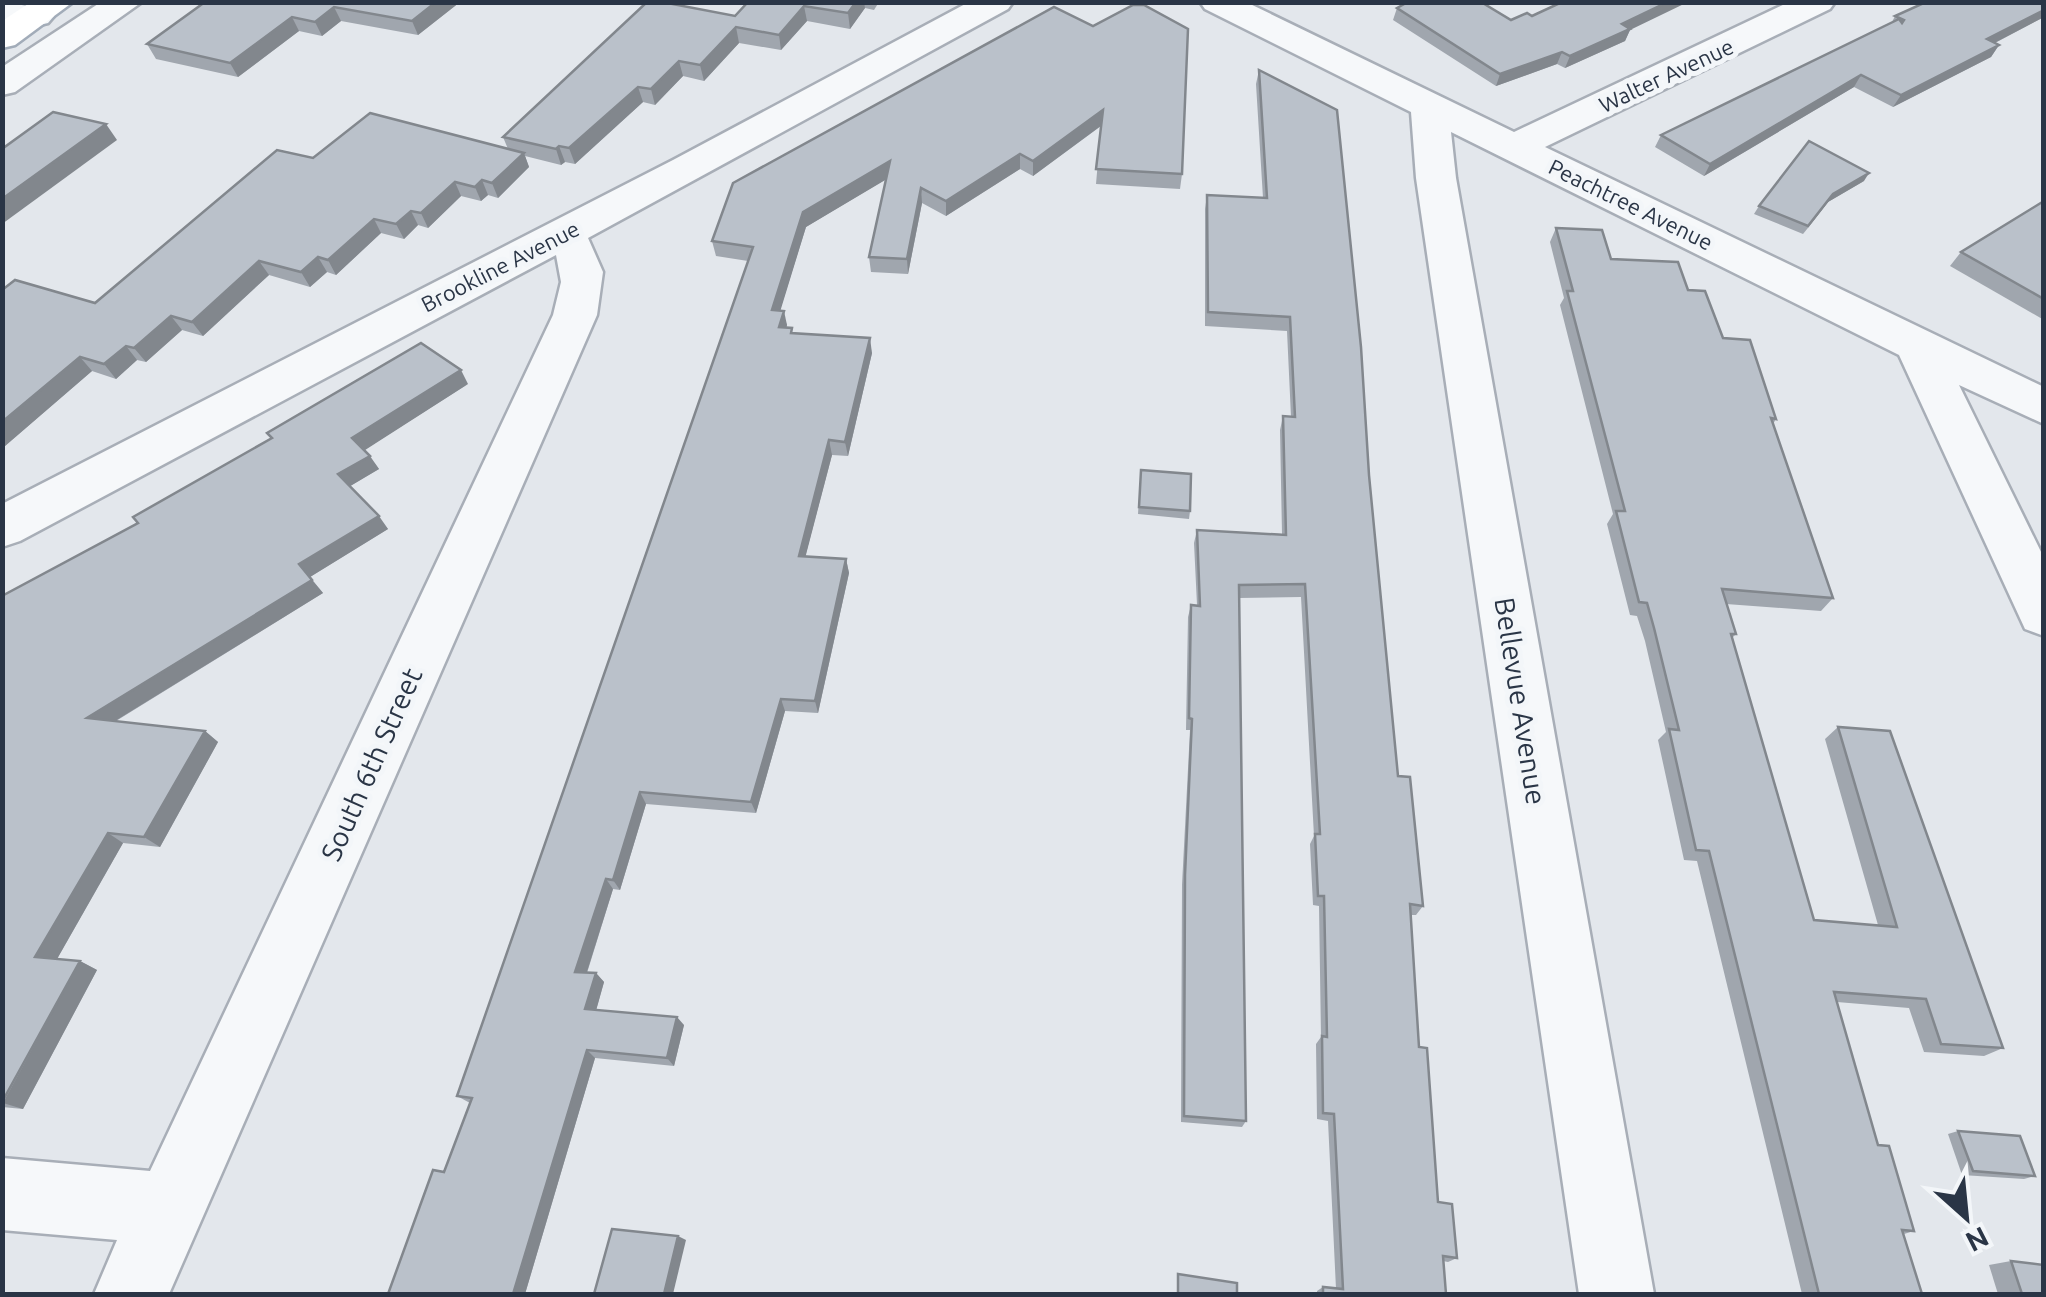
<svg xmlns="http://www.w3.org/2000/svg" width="2046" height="1297" font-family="Ubuntu,sans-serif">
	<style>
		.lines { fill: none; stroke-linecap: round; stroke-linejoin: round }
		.minor-casing { stroke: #a8aeb7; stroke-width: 5 }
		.major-casing { stroke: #a2acb9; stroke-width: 5 }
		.minor { fill: #f6f8fa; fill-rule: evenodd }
		.major { fill: #fff; fill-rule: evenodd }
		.wall { fill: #a0a6ae }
		.shaded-wall { fill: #82878d }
		.building { fill: #bac1ca; stroke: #82878d; stroke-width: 2.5 }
		.labels { text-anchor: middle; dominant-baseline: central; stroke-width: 10; stroke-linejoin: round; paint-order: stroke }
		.far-street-label { font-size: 22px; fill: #2a3546; stroke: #f3f6f9 }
		.street-label { font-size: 28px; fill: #2a3546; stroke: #f3f6f9 }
	</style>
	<rect width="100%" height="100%" fill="#e3e7ec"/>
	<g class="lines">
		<defs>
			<g id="minor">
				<path d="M2 2 48 9 54 16 48 23C32 28 19 22 2 18Z"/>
				<polygon points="101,2 142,2 15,92 2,95 2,67"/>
				<polygon points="969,2 1013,2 1008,9 588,238 603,272 597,315 169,1294 94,1294 117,1240 2,1230 2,1158 150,1171 553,315 561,282 556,255 20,541 2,547 2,504 673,160"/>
				<polygon points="1200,2 1246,2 1514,132 1789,2 1835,2 1830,9 1545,147 2044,387 2044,424 1959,385 2044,558 2044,636 2025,629 1899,355 1451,132 1456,178 1654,1294 1579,1294 1416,178 1411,112 1205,9"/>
			</g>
			<polygon id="major" points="31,2 73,2 15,45 2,48 2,21"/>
		</defs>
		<use href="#minor" class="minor-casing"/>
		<use href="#major" class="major-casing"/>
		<use href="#minor" class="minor"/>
		<use href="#major" class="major"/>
	</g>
	<g class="wall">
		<polygon points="205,2 460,2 418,35 341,21 322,36 299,31 238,77 156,59 147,44"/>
		<polygon points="748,2 879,2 874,10 865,8 850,29 807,21 781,50 739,43 704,81 683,76 655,105 643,102 575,164 565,162 561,165 525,156 529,167 498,198 488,195 481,201 461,196 428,228 418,225 404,239 381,233 336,275 327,272 310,287 269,275 203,336 182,330 146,362 137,360 116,379 92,371 5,446 2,445 2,290 95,303 313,158 508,149 503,137 735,16"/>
		<polygon points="2044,2 2044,17 1995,43 1999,45 1991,57 1893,107 1854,87 1704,176 1655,147 1661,135 1892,22 1895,16"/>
		<polygon points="1054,7 1182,174 1180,189 1096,184 1101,126 1033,176 1020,169 946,216 922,203 908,274 871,272 869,257 886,179 806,227 780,310 787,325 786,328 794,333 872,353 848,456 832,455 805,557 846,559 849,573 818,713 785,711 756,813 646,804 620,890 613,889 587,973 596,973 604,982 596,1010 684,1025 674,1066 595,1058 525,1294 388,1294 444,1172 470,1103 457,1096 748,261 716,256 712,241"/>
		<polygon points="1397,8 1511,20 1630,30 1625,41 1565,68 1557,64 1496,86 1393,20"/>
		<polygon points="1259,70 1369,475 1398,776 1423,906 1416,915 1411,915 1419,1047 1438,1202 1457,1258 1448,1262 1443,1261 1446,1294 1317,1294 1317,1291 1323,1287 1336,1289 1328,1121 1317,1119 1316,1044 1321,1037 1319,906 1313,905 1310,844 1314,836 1301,597 1239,598 1246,1121 1242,1127 1181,1122 1182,885 1190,730 1186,730 1188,617 1191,605 1197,605 1194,543 1197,530 1282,534 1280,430 1283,416 1291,417 1287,331 1205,326 1205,209 1207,195 1263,198 1256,84"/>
		<polygon points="1864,181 1828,202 1803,234 1754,214 1759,206"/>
		<polygon points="2044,201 2044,320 1950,266 1961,252"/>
		<polygon points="1556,228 1611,259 1688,290 1723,338 1776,419 1773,424 1833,598 1821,611 1726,604 1736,634 1732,638 1814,920 1878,925 1825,739 1838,727 2003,1048 1984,1056 1924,1052 1909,1008 1837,1002 1878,1145 1914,1231 1904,1234 1922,1294 1802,1294 1697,861 1684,860 1658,740 1666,732 1645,641 1637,616 1630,615 1607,524 1613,514 1560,305 1564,298 1550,242"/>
		<polygon points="468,384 364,450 379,469 350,486 388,529 310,577 323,593 116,721 205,731 218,742 160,847 123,843 57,959 80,961 97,970 23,1109 2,1107 2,596"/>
		<polygon points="1141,470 1190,511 1189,519 1138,514"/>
		<polygon points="1958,1131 2035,1176 2024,1179 1962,1175 1948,1134"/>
		<polygon points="2011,1261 2044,1294 1998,1294 1989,1265"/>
	</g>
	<g class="shaded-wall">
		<polygon points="436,2 460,2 418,35 412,21"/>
		<polygon points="856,2 864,2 865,8 850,29 848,13"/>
		<polygon points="1668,2 1688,2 1630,30 1625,41 1565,68 1570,56 1622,24"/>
		<polygon points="804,6 807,21 781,50 779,35"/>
		<polygon points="334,7 341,21 322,36 315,22"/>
		<polygon points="2044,10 2044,17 1979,51 1987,39"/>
		<polygon points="292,17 299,31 238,77 230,63"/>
		<polygon points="736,27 739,43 704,81 700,65"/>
		<polygon points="1999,45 1991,57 1893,107 1901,95"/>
		<polygon points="1562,52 1557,64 1496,86 1500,74"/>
		<polygon points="679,61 683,76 655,105 651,89"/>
		<polygon points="1861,75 1854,87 1704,176 1710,164"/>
		<polygon points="638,87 643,102 575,164 569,148"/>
		<polygon points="1103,110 1102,125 1033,176 1033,161"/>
		<polygon points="106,124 117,140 2,224 2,199"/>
		<polygon points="559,146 565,162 561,165 556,149"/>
		<polygon points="524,153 529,167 498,198 492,183"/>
		<polygon points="1020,154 1020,169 946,216 946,201"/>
		<polygon points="890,161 892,176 806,227 776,325 772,310 803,212"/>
		<polygon points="1869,173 1864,181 1828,202 1803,234 1833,194"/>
		<polygon points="482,180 488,195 481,201 475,187"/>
		<polygon points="455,182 461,196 428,228 421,213"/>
		<polygon points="921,188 922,203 908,274 907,259"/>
		<polygon points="411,211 418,225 404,239 396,224"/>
		<polygon points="374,219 381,233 336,275 328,260"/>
		<polygon points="318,257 327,272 310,287 301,272"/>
		<polygon points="259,261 269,275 203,336 192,322"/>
		<polygon points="784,311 787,325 782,342 779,327"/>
		<polygon points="171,316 182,330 146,362 134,348"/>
		<polygon points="870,338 872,353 848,456 845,442"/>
		<polygon points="126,346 137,360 116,379 104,364"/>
		<polygon points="80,357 92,371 5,446 2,444 2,422"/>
		<polygon points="461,370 468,384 362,452 352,438"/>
		<polygon points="829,440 832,455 802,570 799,556"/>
		<polygon points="370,456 379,469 347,488 338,474"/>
		<polygon points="379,516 388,529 310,577 299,564"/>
		<polygon points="846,559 849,573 818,713 815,701"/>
		<polygon points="312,580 323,593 102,729 87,718"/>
		<polygon points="781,699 785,711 756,813 751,802"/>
		<polygon points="205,731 218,742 160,847 144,837"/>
		<polygon points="640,792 646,804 620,890 613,880"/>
		<polygon points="108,833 123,843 53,966 35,957"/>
		<polygon points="606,879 613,889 584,981 575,972"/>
		<polygon points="80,961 97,970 23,1109 3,1103"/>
		<polygon points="596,973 604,982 594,1018 585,1009"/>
		<polygon points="677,1017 684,1025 674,1066 667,1058"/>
		<polygon points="587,1050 595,1058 525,1294 513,1294"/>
		<polygon points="678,1236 686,1240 673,1294 664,1294"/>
	</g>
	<g class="building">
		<polygon points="205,2 436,2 412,21 334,7 315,22 292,17 230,63 147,44"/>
		<polygon points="647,2 662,2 735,16 748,2 856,2 848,13 804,6 779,35 736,27 700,65 679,61 651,89 638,87 569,148 559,146 556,149 503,137"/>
		<polygon points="1408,2 1481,2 1511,20 1527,13 1532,16 1562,2 1668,2 1622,24 1630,29 1570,56 1562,52 1500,74 1397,8"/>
		<polygon points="1926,2 2044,2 2044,10 1987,39 1999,45 1901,95 1861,75 1710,164 1661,135 1899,19 1902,23 1904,20 1895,16"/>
		<polygon points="1133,5 1144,5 1188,29 1182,174 1096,169 1103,110 1033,161 1020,154 946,201 921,188 907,259 869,257 890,161 803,212 772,310 784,311 779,327 792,328 791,333 870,338 845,442 829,440 799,556 846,559 815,701 781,699 751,802 640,792 613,880 606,879 575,972 596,973 585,1009 677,1017 667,1058 587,1050 513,1294 388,1294 433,1170 444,1172 472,1098 457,1096 753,247 712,241 733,183 1054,7 1093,26"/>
		<polygon points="1259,70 1337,110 1361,347 1369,475 1398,776 1410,777 1423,906 1410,904 1419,1047 1427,1048 1438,1202 1452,1204 1457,1258 1443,1256 1446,1294 1323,1294 1323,1287 1343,1289 1334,1114 1323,1113 1322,1036 1327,1037 1324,896 1318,896 1315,834 1320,834 1305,584 1239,585 1246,1121 1184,1116 1185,875 1192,719 1189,718 1191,605 1200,606 1197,530 1286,535 1283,416 1295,417 1290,317 1208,312 1207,195 1267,198"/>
		<polygon points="53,112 106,124 2,199 2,149"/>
		<polygon points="370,113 524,153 492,183 482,180 475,187 455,182 421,213 411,211 396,224 374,219 328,260 318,257 301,272 259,261 192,322 171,316 134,348 126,346 104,364 80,357 2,422 2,290 15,280 95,303 277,150 313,158"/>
		<polygon points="1809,141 1869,173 1833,194 1808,226 1759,206"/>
		<polygon points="2044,201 2044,299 1961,252"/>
		<polygon points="1556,228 1602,230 1611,259 1678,262 1688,290 1705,291 1723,338 1750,340 1776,419 1771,418 1833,598 1722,589 1736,634 1731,634 1814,920 1897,927 1838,727 1890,731 2003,1048 1941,1044 1926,999 1834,992 1878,1145 1889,1146 1914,1231 1902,1230 1922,1294 1819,1294 1709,851 1696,850 1669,729 1679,730 1654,628 1647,603 1639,602 1616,511 1625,511 1567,291 1573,291"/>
		<polygon points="421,343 461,370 352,438 370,456 338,474 379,516 299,564 312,580 87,718 205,731 144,837 108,833 35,957 80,961 2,1102 2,596 138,523 133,517 272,438 267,433"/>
		<polygon points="1141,470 1191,474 1190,511 1139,507"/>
		<polygon points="1958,1131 2020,1136 2035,1176 1973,1171"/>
		<polygon points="612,1229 678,1236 664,1294 594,1294"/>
		<polygon points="2011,1261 2044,1265 2044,1294 2022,1294"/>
		<polygon points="1178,1274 1237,1283 1237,1294 1178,1294"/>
	</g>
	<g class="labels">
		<g class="far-street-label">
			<text transform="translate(1666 75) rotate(-25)">Walter Avenue</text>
			<text transform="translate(1631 204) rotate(26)">Peachtree Avenue</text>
			<text transform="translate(500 266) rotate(-27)">Brookline Avenue</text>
		</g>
		<g class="street-label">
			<text transform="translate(1521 701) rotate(81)">Bellevue Avenue</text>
			<text transform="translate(371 764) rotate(-66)">South 6th Street</text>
		</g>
	</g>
	<rect width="2046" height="1297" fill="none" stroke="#2a3546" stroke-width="10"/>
	<g transform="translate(1966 1217) rotate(153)" stroke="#f3f6f9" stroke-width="8" paint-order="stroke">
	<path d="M0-8L18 38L0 25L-18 38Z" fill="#2a3546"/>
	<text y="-15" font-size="28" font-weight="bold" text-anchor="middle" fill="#2a3546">N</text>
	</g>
</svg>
